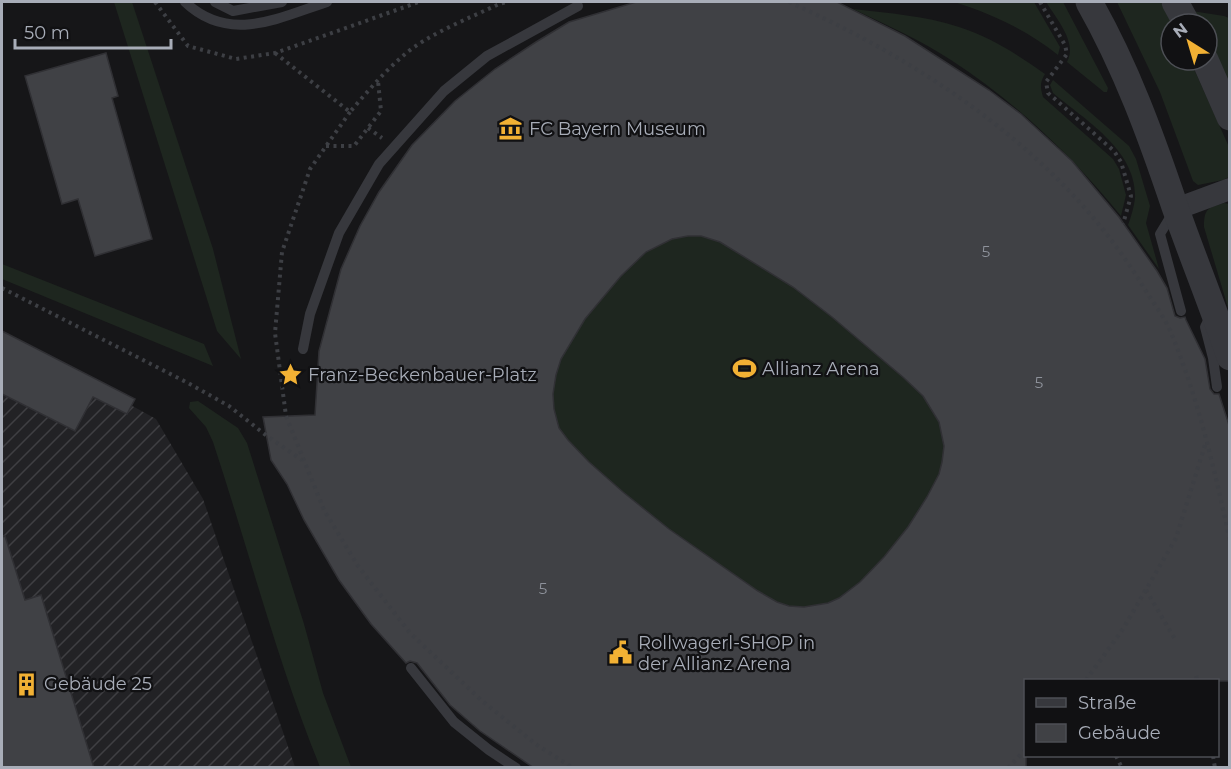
<svg xmlns="http://www.w3.org/2000/svg" width="1231" height="769" font-family="Montserrat,sans-serif">
	<style>
		.industrial { fill: url(#industrial-furrows) }
		.grass { fill: #1e261f }
		.building { fill: #404145; stroke: #303034; stroke-width: 1.5; fill-rule: evenodd }
		.lines { fill: none; stroke-linecap: round; stroke-linejoin: round }
		.path { stroke: #3d3f44; stroke-width: 4; stroke-dasharray: 3 4.5; stroke-linecap: butt }
		.service { stroke: #37383d; stroke-width: 10 }
		.minor { stroke: #37383d; stroke-width: 22 }
		.tertiary { stroke: #37383d; stroke-width: 27 }
		.labels { text-anchor: middle; dominant-baseline: central; stroke-width: 4.5; stroke-linejoin: round; paint-order: stroke }
		.number-label { font-size: 15px; fill: #8e929b }
		.poi-label { font-size: 18px; fill: #a8adb8; stroke: #111113; text-anchor: start }
	</style>
	<defs>
		<pattern id="industrial-furrows" width="10" height="10" patternUnits="userSpaceOnUse" patternTransform="scale(1.5)"><rect width="10" height="10" fill="#222225"/><path d="M-1 1l2-2M0 10L10 0M9 11l2-2" fill="none" stroke="#3f3f43"/></pattern>
	</defs>
	<rect width="100%" height="100%" fill="#161618"/>
	<polygon class="industrial" points="2,334 156,419 203,499 295,767 2,767"/>
	<g class="grass">
		<polygon points="114,2 132,2 213,249 241,359 217,331"/>
		<path d="M954 2H1034L1060 47 1058 55C1027 30 992 14 954 2Z"/>
		<path d="M1046 2H1063L1108 88 1107 92H1104L1067 62C1078 43 1056 18 1046 2Z"/>
		<polygon points="1117,2 1161,3 1172,24 1171,60 1190,60 1229,147 1229,177 1223,180 1198,185 1193,181 1160,92"/>
		<path d="M853 9C888 13 926 16 959 27 991 37 1018 55 1045 74 1040 82 1040 87 1043 97L1113 159 1119 169 1126 195 1121 216C1072 156 1016 102 951 60 920 40 887 25 853 9Z"/>
		<polygon points="1192,11 1224,16 1229,18 1229,88 1207,37 1207,24 1200,24"/>
		<polygon points="833,53 1026,680 1025,723 324,457"/>
		<path d="M1053 80 1129 146 1136 159 1150 206 1146 223 1159 269 1128 225C1131 217 1134 207 1135 198 1137 150 1085 120 1053 93L1050 85Z"/>
		<path d="M1224 203 1229 204V311L1204 227C1204 208 1208 208 1224 203Z"/>
		<polygon points="2,264 204,344 213,366 2,279"/>
		<path d="M198 401 238 428 247 443 304 624 323 693 351 767H320C277 661 249 551 213 442L206 427 189 408 190 402Z"/>
	</g>
	<g class="building">
		<path d="M636 2H837L905 36 989 90 1021 114 1072 161 1119 217 1157 271 1167 288 1175 316 1180 318 1185 317 1186 320 1205 359 1210 389 1214 394H1219L1229 425 1230 681H1026V768H534L480 731 450 705 417 663 410 661 406 663 371 624 339 580 304 520 287 484 271 460 263 417 315 415 319 351 341 269 360 226 379 192 412 145 455 101 495 69 536 42 569 22ZM688 236H701L720 242 793 287 832 317 904 378 923 396 939 422 944 446 942 462 939 474 927 497 908 527 884 557 860 582 839 598 828 603 804 607 789 606 777 602 758 591 669 529 623 492 589 462 568 440 559 428 554 409 553 394 556 375 561 359 585 319 621 276 646 252 672 239Z"/>
		<polygon points="106,53 118,96 112,98 152,239 95,256 78,199 62,204 25,76"/>
		<polygon points="2,331 135,399 127,414 93,397 75,431 2,394"/>
		<polygon points="5,536 25,600 41,595 94,768 2,768 2,537"/>
	</g>
	<g class="lines">
		<g class="path">
			<polyline points="155,2 188,46 236,59 275,53 419,2"/>
			<path d="M789 2C927 64 1064 156 1144 288 1153 303 1166 319 1172 335 1199 401 1215 472 1230 541"/>
			<polyline points="1040,2 1065,45 1067,54 1046,82 1048,93 1114,151 1121,162 1131,196 1123,224"/>
			<path d="M275 53 350 112C367 92 384 72 404 55 428 34 470 18 499 4L507 2"/>
			<polyline points="350,112 310,169 282,252 275,333 286,416 324,510 358,566 410,633 481,700 537,745 573,768"/>
			<polyline points="368,128 382,138"/>
			<polyline points="326,146 354,146 381,111 378,81"/>
			<polyline points="2,288 188,383 229,406 267,436 302,460"/>
			<polyline points="1146,590 1176,641"/>
			<polyline points="1196,676 1197,680"/>
			<polyline points="1086,680 1123,629 1176,538 1205,445"/>
			<polyline points="1116,756 1122,768"/>
			<polyline points="1213,756 1215,768"/>
			<polyline points="1008,768 1026,749"/>
		</g>
		<g class="service">
			<path d="M185 2C229 44 278 18 327 2"/>
			<polyline points="215,2 233,11 282,2"/>
			<polyline points="1174,211 1160,234 1181,311"/>
			<polyline points="1211,315 1205,327 1213,358 1217,387"/>
			<polyline points="303,349 310,314 339,233 379,164 444,91 487,56 578,6"/>
			<polyline points="411,668 454,722 489,750 516,768"/>
		</g>
		<polyline class="minor" points="1176,209 1230,189"/>
		<g class="tertiary">
			<path d="M1089 2C1126 67 1151 136 1175 207 1193 258 1213 307 1230 357"/>
			<polyline points="1175,2 1187,24"/>
			<polyline points="1205,60 1230,117"/>
		</g>
	</g>
	<defs>
		<symbol id="museum-bare" viewBox="-9 -9 18 18"><path d="M0-6L6-3V-2H-6V-3ZM-5-1h2V3h-2ZM-1-1h2V3h-2ZM3-1h2V3H3ZM-6 4H6V6H-6Z" fill="#f2b134" stroke="#111113" stroke-width="2.5" paint-order="stroke"/></symbol>
		<symbol id="stadium-bare" viewBox="-9 -9 18 18"><path d="M0-5a6.5 5 0 1 0 0 10a6.5 5 0 1 0 0-10ZM-3.5-1.8h7v3.6h-7Z" fill="#f2b134" stroke="#111113" stroke-width="2.5" paint-order="stroke"/></symbol>
		<symbol id="sight-bare" viewBox="-9 -9 18 18"><path d="M0-6L1.8-2.2L6-1.7L2.9 1.2L3.7 5.4L0 3.3L-3.7 5.4L-2.9 1.2L-6-1.7L-1.8-2.2Z" fill="#f2b134" stroke="#111113" stroke-width="2.5" paint-order="stroke"/></symbol>
		<symbol id="civic-bare" viewBox="-9 -9 18 18"><path d="M-.6-6.5H3V-4.5H.6V-3L4-1V1h2V6H-6V1h2V-1L-.6-3ZM-1.2 2.5V6h2.4V2.5Z" fill="#f2b134" stroke="#111113" stroke-width="2.5" paint-order="stroke"/></symbol>
		<symbol id="building-bare" viewBox="-9 -9 18 18"><path d="M-4-6H4V6H1V3H-1V6H-4ZM-2.5-4.3h1.7v1.8h-1.7ZM.8-4.3h1.7v1.8H.8ZM-2.5-1h1.7V.8h-1.7ZM.8-1h1.7V.8H.8Z" fill="#f2b134" stroke="#111113" stroke-width="2.5" paint-order="stroke"/></symbol>
	</defs>
	<g fill-rule="evenodd">
		<use href="#museum-bare" x="494" y="112" width="33" height="33"/>
		<use href="#stadium-bare" x="728" y="352" width="33" height="33"/>
		<use href="#sight-bare" x="274" y="358" width="33" height="33"/>
		<use href="#civic-bare" x="604" y="636" width="33" height="33"/>
		<use href="#building-bare" x="10" y="668" width="33" height="33"/>
	</g>
	<g class="labels">
		<g class="number-label">
			<text x="986" y="251">5</text>
			<text x="1039" y="382">5</text>
			<text x="543" y="588">5</text>
		</g>
		<g class="poi-label">
			<text x="529" y="129">FC Bayern Museum</text>
			<text x="762" y="369">Allianz Arena</text>
			<text x="308" y="375">Franz-Beckenbauer-Platz</text>
			<text x="638" y="643">Rollwagerl-SHOP in<tspan x="638" dy="21">der Allianz Arena</tspan></text>
			<text x="44" y="684">Gebäude 25</text>
		</g>
	</g>
	<rect width="1231" height="769" fill="none" stroke="#a8adb8" stroke-width="6"/>
	<rect x="1024" y="679" width="195" height="78" fill="#111113" stroke="#4d4f55" stroke-width="1.5"/>
	<rect x="1036" y="698" width="30" height="9" fill="#37383d" stroke="#4d4f55" stroke-width="1.5"/>
	<text x="1078" y="709" font-size="18" fill="#a8adb8">Straße</text>
	<rect x="1036" y="724" width="30" height="18" fill="#404145" stroke="#4d4f55" stroke-width="1.5"/>
	<text x="1078" y="739" font-size="18" fill="#a8adb8">Gebäude</text>
	<g transform="translate(1189 42) rotate(323)"><circle r="28" fill="#111113" stroke="#4d4f55" stroke-width="1.5"/>
	<path d="M0-4.5L10 22L0 15L-10 22Z" fill="#f2b134"/>
	<text y="-9" font-size="16" font-weight="bold" text-anchor="middle" fill="#a8adb8">N</text>
	</g>
	<path d="M15 39v9h156v-9" fill="none" stroke="#a8adb8" stroke-width="3"/>
	<text x="24" y="39" font-size="18" fill="#a8adb8" stroke="#111113" stroke-width="4.5" paint-order="stroke">50 m</text>
</svg>
